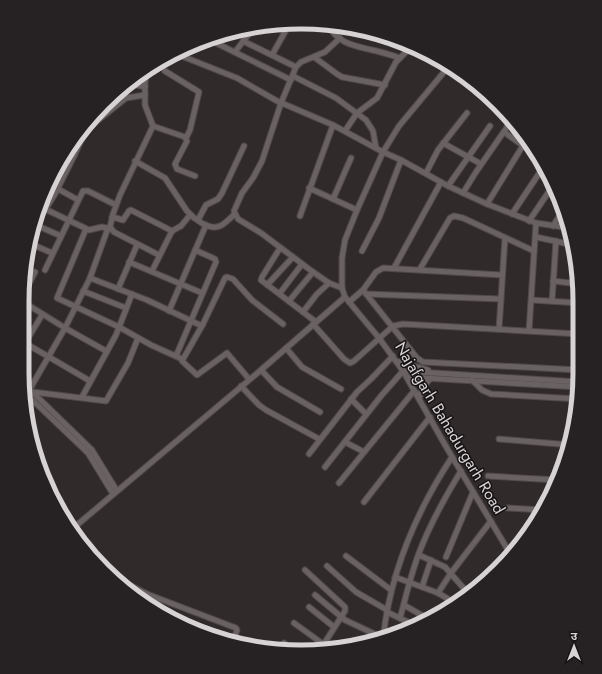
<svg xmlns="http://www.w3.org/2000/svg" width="602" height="674" font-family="Jost,'Noto Sans Devanagari',sans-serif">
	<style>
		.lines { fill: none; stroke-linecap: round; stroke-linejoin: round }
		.minor-casing { stroke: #4e4849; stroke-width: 7 }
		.minor { stroke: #696162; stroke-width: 5 }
		.labels { text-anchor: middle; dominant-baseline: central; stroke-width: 3; stroke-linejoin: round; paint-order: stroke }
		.street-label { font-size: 16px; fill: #d7d2d3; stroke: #171314 }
		.rim { fill: none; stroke: #d7d2d3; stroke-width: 5 }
	</style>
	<rect width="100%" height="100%" fill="#312a2b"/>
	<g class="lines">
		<defs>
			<g id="minor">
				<path d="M328 24C336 43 355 46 372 50 382 52 391 55 400 58"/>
				<polyline points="340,38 325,52 301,62 296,67 281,103 262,161 253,178 242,193 234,211 238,219 261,233 313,272 329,283 342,288"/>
				<polyline points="208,39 291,80"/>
				<polyline points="243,41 296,67"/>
				<polyline points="235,52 254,27"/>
				<polyline points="174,53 237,78 277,101 333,125 383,152 401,160 448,186 487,204 536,223 570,228"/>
				<polyline points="272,55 290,23"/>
				<polyline points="314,57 337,74 342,77 385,85"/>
				<polyline points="449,66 399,126 383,152 357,210 345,240 342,258 342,288 345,297 379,338 403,371 448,450 511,555"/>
				<polyline points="147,70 145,82 145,105 153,126 120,195 113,214 110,227 114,232 159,255"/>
				<polyline points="165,71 199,92 190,130 186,138"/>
				<polyline points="293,76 336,98 366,120 373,131 376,148"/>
				<polyline points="128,83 145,87"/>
				<polyline points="153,126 185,137 187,141 175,164 177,169 195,176"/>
				<polyline points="345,131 357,113 377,98 396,62 406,52 413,47"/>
				<polyline points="504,132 522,145"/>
				<polyline points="443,143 481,164"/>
				<polyline points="66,152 74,156 84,134 92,125 126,98 145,95"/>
				<path d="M135 161 165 178 187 211C193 218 209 231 220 226 225 224 230 218 235 214"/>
				<polyline points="426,173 438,150 467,113"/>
				<polyline points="51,185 78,200"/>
				<polyline points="448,186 490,126"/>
				<polyline points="309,188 357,210"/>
				<polyline points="463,193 476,172 512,120"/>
				<polyline points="333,199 351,158"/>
				<polyline points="487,204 527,139"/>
				<polyline points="45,209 89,230 102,227 111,229"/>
				<polyline points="512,214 544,166"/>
				<polyline points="300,216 333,125"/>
				<polyline points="112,217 123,220 129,211 131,210 172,231 181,226 190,215"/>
				<polyline points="198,220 206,205 218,199 222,193 244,146"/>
				<polyline points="529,221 554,184"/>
				<polyline points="553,226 563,210"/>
				<polyline points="86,229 57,298 119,327 151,345 182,359"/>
				<polyline points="61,236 38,226 37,223 55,194 74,156"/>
				<polyline points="536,237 573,245"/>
				<polyline points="29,243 52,253"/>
				<polyline points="280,248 262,277 261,280 316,322"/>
				<polyline points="362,251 379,218 401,160"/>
				<polyline points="129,262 202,293"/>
				<polyline points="394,268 441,182"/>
				<polyline points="420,269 450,218 454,216 463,218 534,251"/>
				<polyline points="45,270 83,191 88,191 116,205"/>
				<polyline points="152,271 172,231"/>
				<polyline points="90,278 147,300 202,326"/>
				<polyline points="553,281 579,284"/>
				<polyline points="573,283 575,259"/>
				<polyline points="267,285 293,257"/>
				<polyline points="118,289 137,245"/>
				<polyline points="363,290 417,358 423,362 579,370"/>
				<polyline points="25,291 35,272"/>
				<polyline points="83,291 126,308"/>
				<polyline points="280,293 302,264"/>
				<polyline points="366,294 501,299"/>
				<polyline points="532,300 579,303"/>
				<polyline points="289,301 313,272"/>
				<polyline points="552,301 556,241"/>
				<polyline points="349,302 363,290 376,272 383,268 502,275"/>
				<polyline points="25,303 65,328 106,351"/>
				<polyline points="169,311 206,225"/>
				<polyline points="303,312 317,294 329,283"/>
				<polyline points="313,324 344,359 350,363 354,361 393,326 403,324 579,334"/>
				<polyline points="499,329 505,238"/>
				<polyline points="529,331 536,223"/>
				<polyline points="25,343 90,381"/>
				<polyline points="24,345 42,315"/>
				<polyline points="286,348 302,367 341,389"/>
				<polyline points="176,356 216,262 215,259 195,250"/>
				<polyline points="396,361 428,370"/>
				<polyline points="261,370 277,387 320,412"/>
				<polyline points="407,377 579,387"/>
				<polyline points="249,379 227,353 197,375 182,361 203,324 225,278 227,277 233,279 252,300 283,324"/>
				<polyline points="472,380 482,390 491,394 578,399"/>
				<polyline points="23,383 92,450 117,491"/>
				<polyline points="241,386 259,405 266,410 319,439"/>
				<polyline points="24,392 88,453 113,494"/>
				<polyline points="33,392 106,401 128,363 138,338"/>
				<polyline points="27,394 65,328 90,278 108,228"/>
				<polyline points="82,397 116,335 132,294"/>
				<polyline points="351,399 366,414"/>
				<polyline points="419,399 422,388 431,378"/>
				<polyline points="499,439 571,445"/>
				<polyline points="345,442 364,452"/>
				<polyline points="309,454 357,392 371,379 393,356"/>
				<polyline points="325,467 381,396 403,371 579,382"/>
				<polyline points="488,476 557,480"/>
				<polyline points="339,483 414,391"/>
				<polyline points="364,502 430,417"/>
				<polyline points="507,508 543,510"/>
				<polyline points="71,530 261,370 345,297"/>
				<polyline points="419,555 445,567 467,592"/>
				<polyline points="346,556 391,590"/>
				<polyline points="446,557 473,492"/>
				<polyline points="327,566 356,592 387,610"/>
				<polyline points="305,570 345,607 345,611 320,650"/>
				<polyline points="395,577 438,593 455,603"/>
				<polyline points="115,578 147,594 236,628 237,630 235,636 235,638 253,647"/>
				<polyline points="481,579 509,551 525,538"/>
				<polyline points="422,587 431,560"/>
				<polyline points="438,593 451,573 491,521"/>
				<polyline points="315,595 345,620 383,638"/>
				<polyline points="143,602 147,594"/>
				<polyline points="404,605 430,620"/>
				<polyline points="309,607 334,627"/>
				<polyline points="387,612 416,626"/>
				<path d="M400 618C406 596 411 574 419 553 430 524 445 497 461 471"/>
				<polyline points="175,621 180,624"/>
				<polyline points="294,623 323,644"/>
				<path d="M383 639C390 573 416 512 452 457"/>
				<polyline points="284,643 295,651"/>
			</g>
		</defs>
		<use href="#minor" class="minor-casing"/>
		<use href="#minor" class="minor"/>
	</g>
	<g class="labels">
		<g class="street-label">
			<text transform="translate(450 428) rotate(59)">Najafgarh Bahadurgarh Road</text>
		</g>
	</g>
	<path d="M0 0H602V674H0ZM301 29H301A272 272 0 0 1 573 301V373A272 272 0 0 1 301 645H301A272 272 0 0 1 29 373V301A272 272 0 0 1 301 29Z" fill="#262223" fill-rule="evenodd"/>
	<path class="rim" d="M301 29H301A272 272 0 0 1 573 301V373A272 272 0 0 1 301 645H301A272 272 0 0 1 29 373V301A272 272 0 0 1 301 29Z"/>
	<g transform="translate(574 646)" stroke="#171314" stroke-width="3" paint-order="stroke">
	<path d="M0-3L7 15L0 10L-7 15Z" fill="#d7d2d3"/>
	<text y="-6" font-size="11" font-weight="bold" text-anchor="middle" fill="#d7d2d3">उ</text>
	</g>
</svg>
